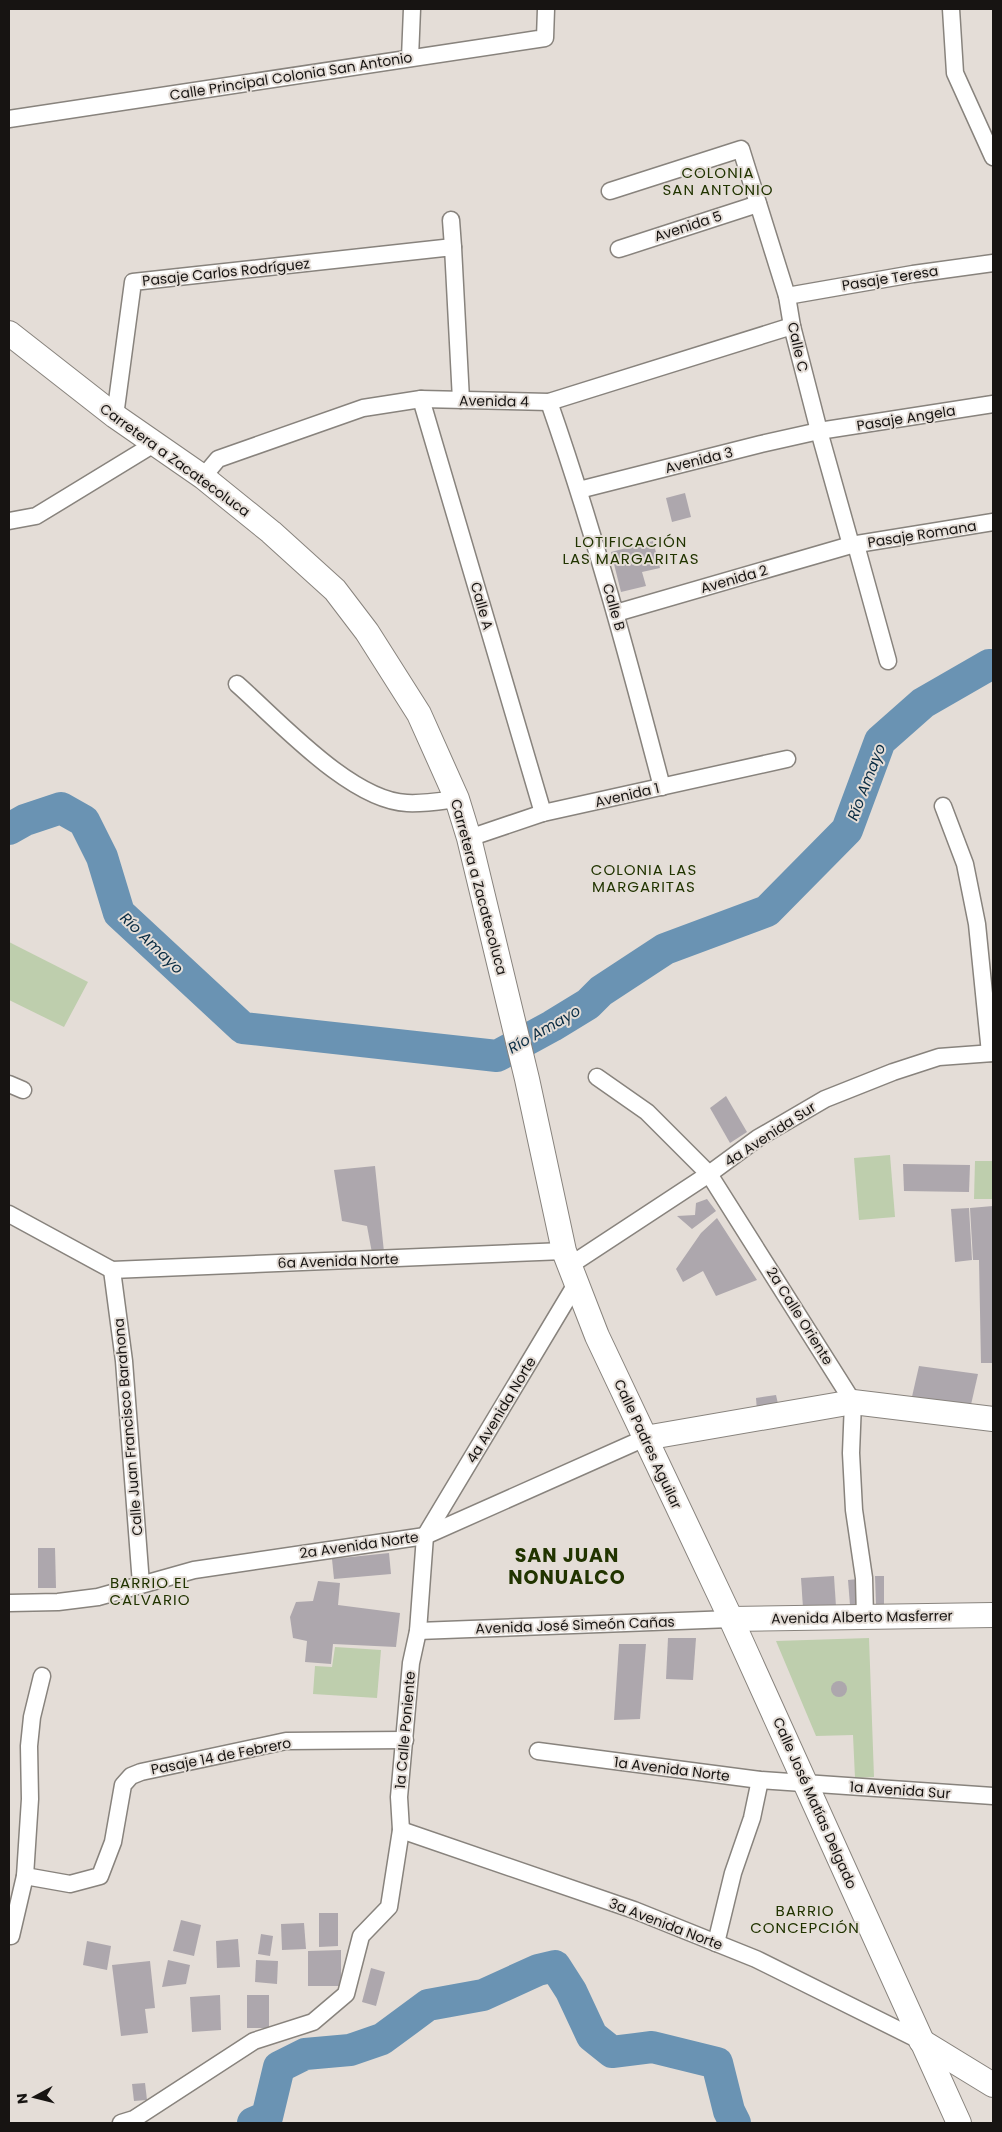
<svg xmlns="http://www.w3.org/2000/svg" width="1002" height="2132" font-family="Poppins,sans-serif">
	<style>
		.green { fill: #becead }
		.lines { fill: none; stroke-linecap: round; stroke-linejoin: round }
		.river { stroke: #6a93b3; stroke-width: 32 }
		.building { fill: #ada7ad }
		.street-casing { stroke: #88837d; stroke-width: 19 }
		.secondary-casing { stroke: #88837d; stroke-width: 26 }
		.street { stroke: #fff; stroke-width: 16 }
		.secondary { stroke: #fff; stroke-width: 24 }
		.labels { text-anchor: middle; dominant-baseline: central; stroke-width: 4; stroke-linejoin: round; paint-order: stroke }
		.street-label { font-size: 14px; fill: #171412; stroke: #e4ddd7 }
		.neighbourhood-label { font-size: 15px; letter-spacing: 1px; fill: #213400; stroke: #e4ddd7 }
		.water-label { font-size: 15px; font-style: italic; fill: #092c43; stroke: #e4ddd7 }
		.district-label { font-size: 19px; font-weight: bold; letter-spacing: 1px; fill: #213400; stroke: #e4ddd7 }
	</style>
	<rect width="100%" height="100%" fill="#e4ddd7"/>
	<g class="green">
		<polygon points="9,942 88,982 64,1027 9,1000"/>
		<polygon points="890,1155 895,1217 859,1220 854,1158"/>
		<polygon points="975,1161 993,1161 993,1199 974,1199"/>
		<polygon points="869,1638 874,1777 855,1778 853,1735 816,1736 776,1641"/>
		<polygon points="335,1647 381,1650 377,1698 313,1694 315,1666 332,1667"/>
	</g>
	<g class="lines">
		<g class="river">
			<polyline points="9,829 25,820 61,808 84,821 102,857 119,913 243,1028 497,1056 552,1026 588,1004 601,991 665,949 767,911 847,830 880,741 923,703 989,665 993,665"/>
			<polyline points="253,2123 267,2117 279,2067 305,2054 350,2050 382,2039 428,2005 483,1995 538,1970 555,1966 571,1991 592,2036 612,2052 652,2047 717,2063 729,2111 735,2123"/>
		</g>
	</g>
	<g class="building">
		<polygon points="685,493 691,517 672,522 666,498"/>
		<polygon points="653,541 660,568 642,572 646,586 621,592 611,552"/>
		<polygon points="726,1096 747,1132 730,1143 710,1108"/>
		<polygon points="903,1164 970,1165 969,1192 904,1191"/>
		<polygon points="375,1166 384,1252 372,1253 367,1226 342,1221 334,1170"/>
		<polygon points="707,1199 716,1211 692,1229 677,1216 695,1215 696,1203"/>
		<polygon points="993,1206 993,1363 981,1363 979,1260 973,1260 970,1208"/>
		<polygon points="969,1208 972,1260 955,1262 951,1209"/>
		<polygon points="717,1218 757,1280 716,1296 703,1271 683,1282 676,1269 701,1233"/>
		<polygon points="919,1366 978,1374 970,1409 911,1401"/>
		<polygon points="776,1395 779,1408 757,1411 756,1398"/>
		<polygon points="38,1548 55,1548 56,1588 38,1588"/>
		<polygon points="389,1553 391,1574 334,1579 332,1559"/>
		<polygon points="834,1576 836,1607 803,1608 801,1578"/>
		<polygon points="875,1576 884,1576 884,1604 876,1604"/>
		<polygon points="858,1579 859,1604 850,1605 848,1580"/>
		<polygon points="318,1581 340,1583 338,1605 400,1613 396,1647 333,1644 331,1664 305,1662 307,1641 293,1638 290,1617 296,1602 313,1601"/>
		<polygon points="668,1638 696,1638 693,1680 666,1679"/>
		<polygon points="619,1644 646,1644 640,1719 614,1720"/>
		<circle cx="839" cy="1689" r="8"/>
		<polygon points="319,1913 338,1913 338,1946 319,1947"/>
		<polygon points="181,1920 201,1925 194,1956 173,1951"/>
		<polygon points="304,1923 306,1949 282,1950 281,1924"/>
		<polygon points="261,1934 273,1936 270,1956 258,1954"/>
		<polygon points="238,1939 240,1967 217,1968 216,1941"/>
		<polygon points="87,1941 111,1946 107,1970 83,1965"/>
		<polygon points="341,1950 341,1986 308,1986 308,1951"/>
		<polygon points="168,1960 190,1965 186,1984 162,1987"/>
		<polygon points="256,1960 278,1961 277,1984 255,1982"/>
		<polygon points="150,1961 155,2008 145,2009 148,2033 121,2036 112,1965"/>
		<polygon points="371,1968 385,1972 376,2006 362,2002"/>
		<polygon points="220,1995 221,2030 192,2032 190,1997"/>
		<rect x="247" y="1995" width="22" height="33"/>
		<polygon points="145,2083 147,2100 134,2101 132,2084"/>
	</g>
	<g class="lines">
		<defs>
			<g id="street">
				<polyline points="951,9 955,73 993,157"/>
				<polyline points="410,58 412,9"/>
				<polyline points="9,119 545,38 546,9"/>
				<polyline points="610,191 741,149 787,296 792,326 819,431 851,545"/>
				<polyline points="451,220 453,247"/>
				<polyline points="619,249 758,204"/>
				<polyline points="787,296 913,274 993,263"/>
				<polyline points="421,399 543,813"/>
				<path d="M549 402C593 528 628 657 662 787"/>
				<polyline points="115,416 133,282 453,247 461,400"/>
				<polyline points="203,477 218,459 363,408 421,399 549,402 792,326"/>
				<polyline points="579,490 761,444 819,431 993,404"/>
				<polyline points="9,521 36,516 154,444"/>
				<polyline points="856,545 888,661"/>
				<polyline points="616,613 851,545 993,522"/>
				<path d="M237 684C278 720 351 801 407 803 423 804 441 801 457 799"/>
				<polyline points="943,806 965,864 977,924 990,1053"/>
				<polyline points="469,838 543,813 787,759"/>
				<polyline points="597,1077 647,1112 709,1174 853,1402 851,1453 854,1510 864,1578 865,1617"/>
				<polyline points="9,1084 23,1090"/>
				<polyline points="9,1214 112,1270 564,1251"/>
				<polyline points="569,1266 709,1174 758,1138 825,1099 893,1072 939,1057 993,1053"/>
				<polyline points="112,1270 124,1361 141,1584"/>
				<polyline points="9,1603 58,1602 98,1597 194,1570 425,1536 645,1438"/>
				<polyline points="418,1631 731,1619"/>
				<polyline points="538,1751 760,1780 993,1796"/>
				<polyline points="401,1830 634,1910 756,1959 921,2041"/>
				<polyline points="25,1876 70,1884 100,1876 113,1842 123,1785 131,1776 141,1772 286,1741 405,1740"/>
				<polyline points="11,1936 25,1876 30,1799 29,1746 32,1717 42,1676"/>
				<polyline points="716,1943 733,1873 752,1818 760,1780"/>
				<polyline points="121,2123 134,2119 254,2041 313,2022 346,1994 361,1936 389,1907 401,1830 399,1797 411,1663 418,1631 425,1536 576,1284"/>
			</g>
			<g id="secondary">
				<polyline points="9,333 115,416 203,477 271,532 335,590 367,632 419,714 457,799 469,838 527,1079 564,1251 597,1336 731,1619 959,2123"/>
				<polyline points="645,1438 853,1402 993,1419"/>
				<polyline points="731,1619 993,1615"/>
				<polyline points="921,2041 993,2085"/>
			</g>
		</defs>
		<use href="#street" class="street-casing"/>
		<use href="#secondary" class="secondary-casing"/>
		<use href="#street" class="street"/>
		<use href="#secondary" class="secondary"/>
	</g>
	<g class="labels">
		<g class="street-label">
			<text transform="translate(291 76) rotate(-9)">Calle Principal Colonia San Antonio</text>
			<text transform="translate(688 226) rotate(-18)">Avenida 5</text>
			<text transform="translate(226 272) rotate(-6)">Pasaje Carlos Rodríguez</text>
			<text transform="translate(890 278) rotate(-9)">Pasaje Teresa</text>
			<text transform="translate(798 347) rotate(77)">Calle C</text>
			<text transform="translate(494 401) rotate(1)">Avenida 4</text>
			<text transform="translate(906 418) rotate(-9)">Pasaje Angela</text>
			<text transform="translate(175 460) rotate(36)">Carretera a Zacatecoluca</text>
			<text transform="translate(699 460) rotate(-14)">Avenida 3</text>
			<text transform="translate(922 534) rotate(-9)">Pasaje Romana</text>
			<text transform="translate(734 579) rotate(-16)">Avenida 2</text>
			<text transform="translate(482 606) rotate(74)">Calle A</text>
			<text transform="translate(614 607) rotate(74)">Calle B</text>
			<text transform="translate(627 795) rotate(-13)">Avenida 1</text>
			<text transform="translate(479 887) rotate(75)">Carretera a Zacatecoluca</text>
			<text transform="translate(770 1134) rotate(-33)">4a Avenida Sur</text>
			<text transform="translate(338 1261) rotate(-2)">6a Avenida Norte</text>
			<text transform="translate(800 1316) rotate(58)">2a Calle Oriente</text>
			<text transform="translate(501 1410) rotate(-59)">4a Avenida Norte</text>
			<text transform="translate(128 1427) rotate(-95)">Calle Juan Francisco Barahona</text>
			<text transform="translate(648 1444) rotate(65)">Calle Padres Aguilar</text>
			<text transform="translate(359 1545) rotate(-8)">2a Avenida Norte</text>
			<text transform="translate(862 1617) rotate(-1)">Avenida Alberto Masferrer</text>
			<text transform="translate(575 1625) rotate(-2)">Avenida José Simeón Cañas</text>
			<text transform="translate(405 1730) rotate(-85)">1a Calle Poniente</text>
			<text transform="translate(221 1756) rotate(-11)">Pasaje 14 de Febrero</text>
			<text transform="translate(672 1769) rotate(7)">1a Avenida Norte</text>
			<text transform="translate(900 1790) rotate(4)">1a Avenida Sur</text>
			<text transform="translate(815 1803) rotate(66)">Calle José Matías Delgado</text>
			<text transform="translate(666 1924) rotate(21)">3a Avenida Norte</text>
		</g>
		<g class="neighbourhood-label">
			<text x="718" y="172">COLONIA<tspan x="718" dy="17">SAN ANTONIO</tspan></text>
			<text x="631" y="541">LOTIFICACIÓN<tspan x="631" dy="17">LAS MARGARITAS</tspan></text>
			<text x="644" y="869">COLONIA LAS<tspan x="644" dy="17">MARGARITAS</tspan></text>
			<text x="150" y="1582">BARRIO EL<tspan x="150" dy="17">CALVARIO</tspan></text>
			<text x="805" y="1910">BARRIO<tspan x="805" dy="17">CONCEPCIÓN</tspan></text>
		</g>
		<g class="water-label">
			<text transform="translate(866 782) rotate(-69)">Río Amayo</text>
			<text transform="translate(152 943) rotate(44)">Río Amayo</text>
			<text transform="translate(544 1029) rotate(-30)">Río Amayo</text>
		</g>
		<g class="district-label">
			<text x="567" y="1555">SAN JUAN<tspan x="567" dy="22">NONUALCO</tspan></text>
		</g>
	</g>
	<rect width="1002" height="2132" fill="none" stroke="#171412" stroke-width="20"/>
	<g transform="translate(35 2097) rotate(263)" stroke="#e4ddd7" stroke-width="4" paint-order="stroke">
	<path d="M0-4L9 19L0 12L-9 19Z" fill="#171412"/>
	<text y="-8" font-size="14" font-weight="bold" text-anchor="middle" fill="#171412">N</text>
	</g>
</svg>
